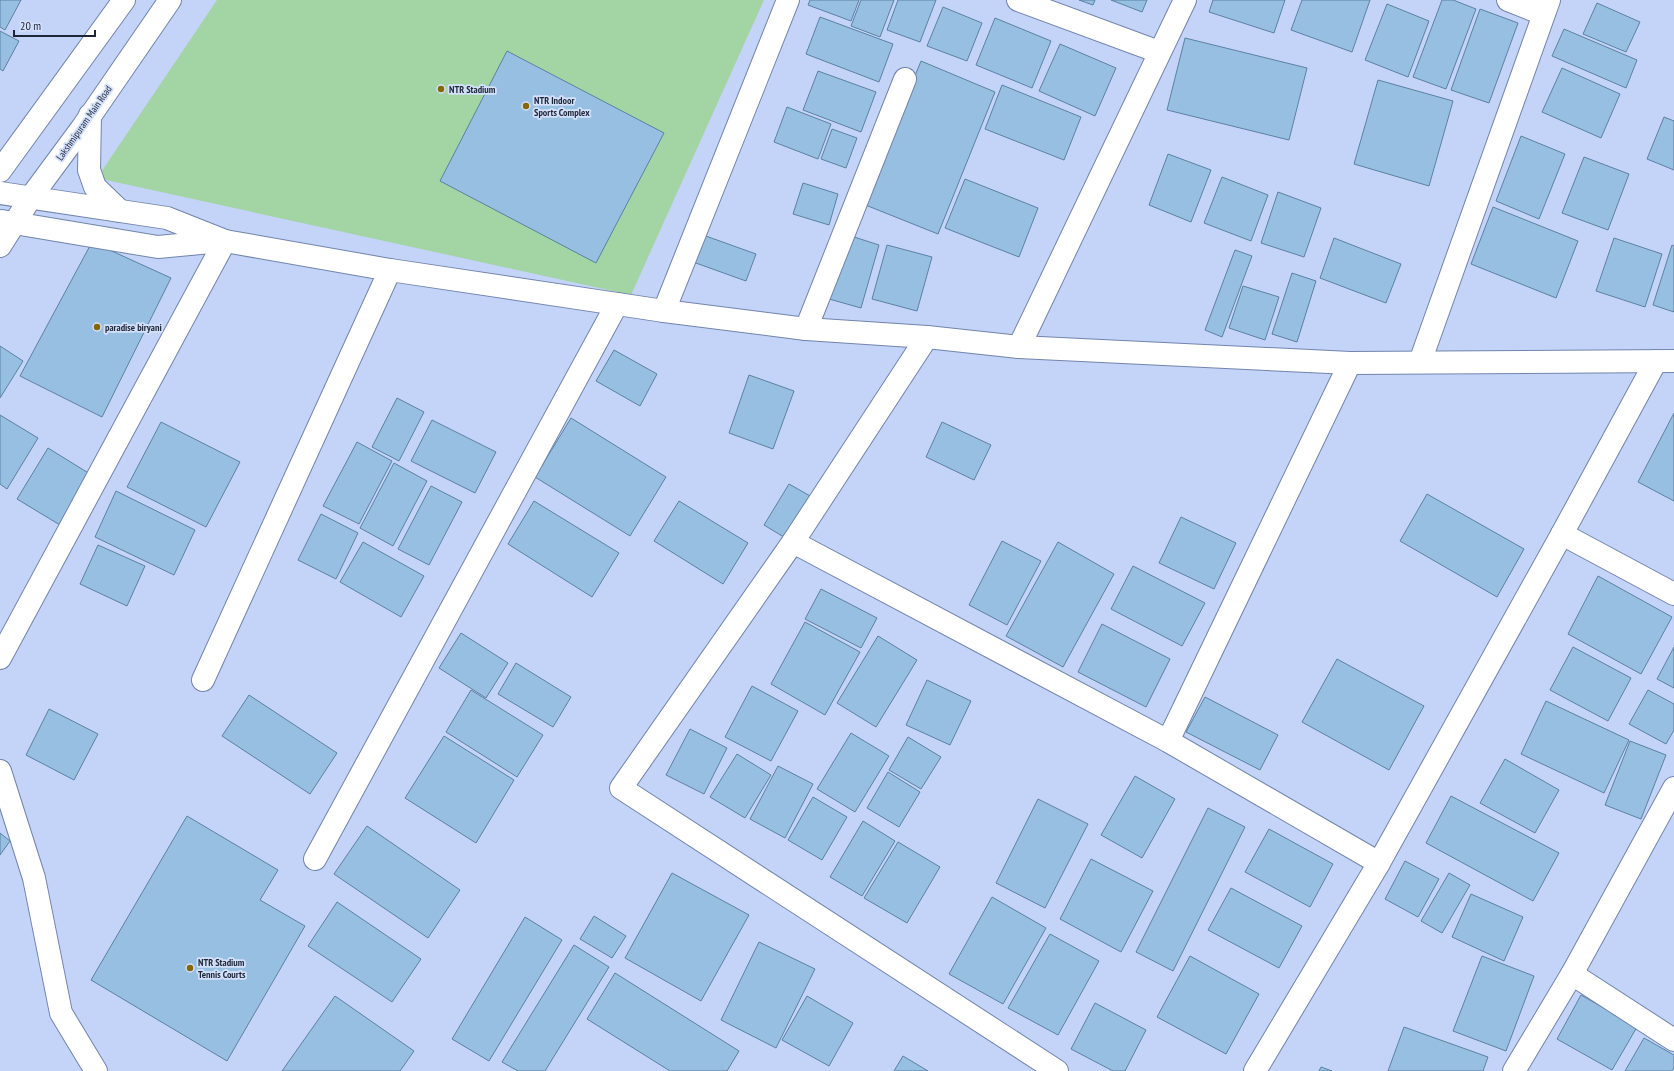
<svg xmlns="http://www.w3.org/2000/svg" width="1674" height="1071" font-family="'PT Sans Narrow',sans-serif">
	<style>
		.green { fill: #a3d4a4 }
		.building { fill: #97bfe2; stroke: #5b81a2 }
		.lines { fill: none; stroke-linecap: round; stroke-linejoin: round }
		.street-casing { stroke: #7184ad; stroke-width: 24 }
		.secondary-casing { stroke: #7184ad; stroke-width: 24 }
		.street { stroke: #fff; stroke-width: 22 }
		.secondary { stroke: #fff; stroke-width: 22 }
		.poi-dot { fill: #886601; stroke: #d4e1fc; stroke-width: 1.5 }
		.labels { text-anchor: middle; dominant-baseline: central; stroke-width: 3.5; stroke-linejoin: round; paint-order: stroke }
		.poi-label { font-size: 10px; font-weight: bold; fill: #1e2636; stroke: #d4e1fc; text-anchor: start }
		.street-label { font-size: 10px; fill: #1e2636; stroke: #d4e1fc }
	</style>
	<rect width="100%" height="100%" fill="#c3d4f8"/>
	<polygon class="green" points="217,0 764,0 631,295 97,178"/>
	<g class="building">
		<polygon points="0,0 21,0 5,30 0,27"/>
		<polygon points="810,0 859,0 851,21 808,5"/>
		<polygon points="861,0 894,0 880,37 851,26"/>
		<polygon points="898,0 936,0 920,42 887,30"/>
		<polygon points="1079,0 1095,0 1093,5"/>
		<polygon points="1111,0 1147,0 1142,12"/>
		<polygon points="1213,0 1285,0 1274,33 1209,12"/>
		<polygon points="1302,0 1370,0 1352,52 1291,30"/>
		<polygon points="1442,0 1453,0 1476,9 1446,89 1413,77"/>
		<polygon points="1597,3 1640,22 1626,52 1583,34"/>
		<polygon points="1387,4 1429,21 1408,77 1365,60"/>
		<polygon points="943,7 982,23 967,61 927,46"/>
		<polygon points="1480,9 1518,23 1489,103 1451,90"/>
		<polygon points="820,17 893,44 879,82 806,54"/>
		<polygon points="995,18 1051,41 1032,88 976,65"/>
		<polygon points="1564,29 1637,60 1626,88 1552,56"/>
		<polygon points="0,31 19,41 3,71 0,69"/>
		<polygon points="1185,38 1307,68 1289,140 1167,110"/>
		<polygon points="1060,44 1116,68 1095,116 1039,91"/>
		<polygon points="507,51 664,133 596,263 440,181"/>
		<polygon points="921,61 995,92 938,234 863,204"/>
		<polygon points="1562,68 1620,94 1601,138 1542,112"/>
		<polygon points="818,71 876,92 861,132 803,110"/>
		<polygon points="1378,80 1453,101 1429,186 1354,164"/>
		<polygon points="1002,85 1081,117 1064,160 985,129"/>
		<polygon points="787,107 831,124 818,159 774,142"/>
		<polygon points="1664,117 1674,121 1674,170 1647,159"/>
		<polygon points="832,129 857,138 846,168 821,159"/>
		<polygon points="1521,136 1565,154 1539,219 1496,201"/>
		<polygon points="1168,154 1211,170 1191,222 1149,205"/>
		<polygon points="1584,157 1629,174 1608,230 1562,213"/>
		<polygon points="1222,177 1268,195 1251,241 1204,223"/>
		<polygon points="965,179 1038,208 1019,257 945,228"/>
		<polygon points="803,183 838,194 829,225 793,214"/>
		<polygon points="1278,192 1321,208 1304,257 1261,243"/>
		<polygon points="1493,207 1578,241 1556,298 1471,264"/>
		<polygon points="703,235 756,254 746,281 693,262"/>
		<polygon points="851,236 879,245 861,308 822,297"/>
		<polygon points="1334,238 1401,264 1386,303 1320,278"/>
		<polygon points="1614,238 1662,254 1645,307 1596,291"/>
		<polygon points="92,242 171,278 102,417 20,376"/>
		<polygon points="887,245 932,257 917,311 872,299"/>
		<polygon points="1672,245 1674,246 1674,312 1653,305"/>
		<polygon points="1235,250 1252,256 1222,337 1205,330"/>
		<polygon points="1292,273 1316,281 1297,342 1272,334"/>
		<polygon points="1243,286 1279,297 1265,340 1229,328"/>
		<polygon points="0,346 23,361 0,398"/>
		<polygon points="614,350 657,374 640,406 596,381"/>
		<polygon points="749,375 794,391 773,449 729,433"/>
		<polygon points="397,398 424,412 399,461 372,447"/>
		<polygon points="1674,413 1674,501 1638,482"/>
		<polygon points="0,415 38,438 7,489 0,484"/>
		<polygon points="571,418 666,477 630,536 535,477"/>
		<polygon points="432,420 496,452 475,493 411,461"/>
		<polygon points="161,422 240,462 206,527 127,487"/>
		<polygon points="942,422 991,445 974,480 926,457"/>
		<polygon points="357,442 392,461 359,524 323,506"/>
		<polygon points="48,448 90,474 60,525 17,499"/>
		<polygon points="394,463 427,481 393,546 360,528"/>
		<polygon points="789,484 812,497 787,539 764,525"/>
		<polygon points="431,486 462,502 429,565 398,549"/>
		<polygon points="116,491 195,530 174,575 95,537"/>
		<polygon points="1427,494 1524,549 1497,597 1400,541"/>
		<polygon points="534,501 619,553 592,597 508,544"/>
		<polygon points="679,501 748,543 723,584 654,541"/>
		<polygon points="321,514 358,533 336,579 298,560"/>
		<polygon points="1181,517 1236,543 1214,589 1159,563"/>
		<polygon points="1002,541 1041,561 1007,625 969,605"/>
		<polygon points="363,542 424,576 401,617 340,582"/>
		<polygon points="1058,542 1114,574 1063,667 1006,636"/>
		<polygon points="98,545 145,566 127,606 80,584"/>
		<polygon points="1133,566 1205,603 1182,646 1111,609"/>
		<polygon points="1598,576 1672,617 1641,674 1568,634"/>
		<polygon points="821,589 877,618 861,648 805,619"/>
		<polygon points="805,622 860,652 825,715 771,684"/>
		<polygon points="1102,624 1170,659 1146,707 1078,672"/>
		<polygon points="461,633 508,663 486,698 439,668"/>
		<polygon points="878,636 917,660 876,727 837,703"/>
		<polygon points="1573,647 1631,678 1608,721 1550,690"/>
		<polygon points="1674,647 1674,688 1657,679"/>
		<polygon points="1337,659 1424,706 1389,770 1302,722"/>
		<polygon points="516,663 571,697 553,727 498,694"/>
		<polygon points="927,680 971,701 950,745 906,725"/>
		<polygon points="752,686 798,711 771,761 725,737"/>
		<polygon points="471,690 543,735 517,777 446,732"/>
		<polygon points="1648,690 1674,704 1674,730 1666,744 1629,724"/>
		<polygon points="249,695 337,753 310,794 222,736"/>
		<polygon points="1205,697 1278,735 1260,770 1186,732"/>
		<polygon points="1546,701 1629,740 1604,793 1521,754"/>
		<polygon points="49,709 98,734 74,780 26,755"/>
		<polygon points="690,729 727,748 704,794 666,775"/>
		<polygon points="851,733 889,756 855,812 817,789"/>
		<polygon points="444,736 514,780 476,843 405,798"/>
		<polygon points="908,737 941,757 921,789 889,770"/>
		<polygon points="1630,741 1666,755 1641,819 1605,805"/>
		<polygon points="737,754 771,775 745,818 710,797"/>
		<polygon points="1505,759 1559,790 1535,833 1480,803"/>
		<polygon points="778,766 813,784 785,838 750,819"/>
		<polygon points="888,772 920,792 899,827 867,808"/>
		<polygon points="1135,776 1175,799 1142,858 1101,835"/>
		<polygon points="1451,796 1559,853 1533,901 1426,843"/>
		<polygon points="813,797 847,817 822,860 788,840"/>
		<polygon points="1038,799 1088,824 1045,908 996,883"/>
		<polygon points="1208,808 1245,827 1173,971 1136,952"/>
		<polygon points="187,816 278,870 260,900 305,926 227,1061 91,980"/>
		<polygon points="863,821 895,841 862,896 830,877"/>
		<polygon points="367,826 460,890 428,938 334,874"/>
		<polygon points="1269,829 1333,864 1310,907 1245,872"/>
		<polygon points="0,833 10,841 0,855"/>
		<polygon points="898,842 940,867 907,923 864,898"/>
		<polygon points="1091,859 1153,891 1121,952 1060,919"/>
		<polygon points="1405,861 1439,879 1418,917 1385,899"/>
		<polygon points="672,873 749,915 701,1001 625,958"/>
		<polygon points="1449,873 1470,885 1442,933 1421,921"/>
		<polygon points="1231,888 1302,926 1279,968 1208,930"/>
		<polygon points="1471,894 1523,917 1504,961 1452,937"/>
		<polygon points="992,897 1046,928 1003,1004 949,974"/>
		<polygon points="337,902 421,959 392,1002 308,946"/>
		<polygon points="594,916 626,936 612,958 580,939"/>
		<polygon points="525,917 562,940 489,1061 452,1039"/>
		<polygon points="1050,934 1099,961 1058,1035 1008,1008"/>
		<polygon points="759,942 815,969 776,1048 721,1020"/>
		<polygon points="574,945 609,967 545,1071 518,1071 502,1062"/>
		<polygon points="1190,956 1259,994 1226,1054 1157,1017"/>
		<polygon points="1482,956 1534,976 1506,1051 1453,1031"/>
		<polygon points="615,973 739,1051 727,1071 670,1071 587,1019"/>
		<polygon points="1581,995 1637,1027 1612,1070 1557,1039"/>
		<polygon points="335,996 414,1051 400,1071 282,1071"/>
		<polygon points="807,996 853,1023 829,1066 782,1040"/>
		<polygon points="1095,1003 1146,1030 1125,1071 1113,1071 1071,1049"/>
		<polygon points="1404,1027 1488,1057 1483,1071 1388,1071"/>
		<polygon points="1644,1038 1674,1055 1674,1068 1672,1071 1625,1071"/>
		<polygon points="903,1056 928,1071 894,1071"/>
		<polygon points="1321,1067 1332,1071 1319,1071"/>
	</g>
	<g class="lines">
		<defs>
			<g id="street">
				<polyline points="1018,0 1159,52"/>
				<polyline points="1508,0 1543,14"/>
				<polyline points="664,311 788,0"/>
				<polyline points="806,329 905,79"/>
				<polyline points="927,337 793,542 621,788 1057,1071"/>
				<polyline points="1420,362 1549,0"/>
				<polyline points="1562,534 1674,594"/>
				<polyline points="793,542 1168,741 1379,863"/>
				<polyline points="0,658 225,241"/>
				<polyline points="203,680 390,270"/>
				<polyline points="1168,741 1350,363"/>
				<polyline points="0,771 34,878 61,1013 96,1071"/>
				<polyline points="315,859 617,304"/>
				<polyline points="1572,974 1674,1040"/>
				<polyline points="1255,1071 1379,863 1562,534 1656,361"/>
				<polyline points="1514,1071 1572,974 1674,788"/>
			</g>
			<g id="secondary">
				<polyline points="90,115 89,170 95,187 120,211"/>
				<polyline points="0,171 124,0"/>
				<polyline points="0,193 167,218 225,241 390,270 664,311 806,329 927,337 1019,347 1350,363 1674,361"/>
				<polyline points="2,221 158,247 222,241"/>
				<polyline points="0,246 31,197 82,128 170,0"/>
				<polyline points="1019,347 1185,0"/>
			</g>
		</defs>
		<use href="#street" class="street-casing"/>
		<use href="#secondary" class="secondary-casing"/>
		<use href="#street" class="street"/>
		<use href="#secondary" class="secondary"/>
	</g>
	<g class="poi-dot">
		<circle cx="441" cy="89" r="4"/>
		<circle cx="526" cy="106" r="4"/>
		<circle cx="97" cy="327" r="4"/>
		<circle cx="190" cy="968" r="4"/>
	</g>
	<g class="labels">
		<g class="poi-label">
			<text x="449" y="89">NTR Stadium</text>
			<text x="534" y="100">NTR Indoor<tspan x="534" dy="12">Sports Complex</tspan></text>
			<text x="105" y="327">paradise biryani</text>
			<text x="198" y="962">NTR Stadium<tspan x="198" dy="12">Tennis Courts</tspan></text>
		</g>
		<g class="street-label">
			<text transform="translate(84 123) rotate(-55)">Lakshmipuram Main Road</text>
		</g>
	</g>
	<path d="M14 30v6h81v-6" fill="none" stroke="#1e2636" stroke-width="2"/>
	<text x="20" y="30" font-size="12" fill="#1e2636" stroke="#d4e1fc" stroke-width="3" paint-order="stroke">20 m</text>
</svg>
